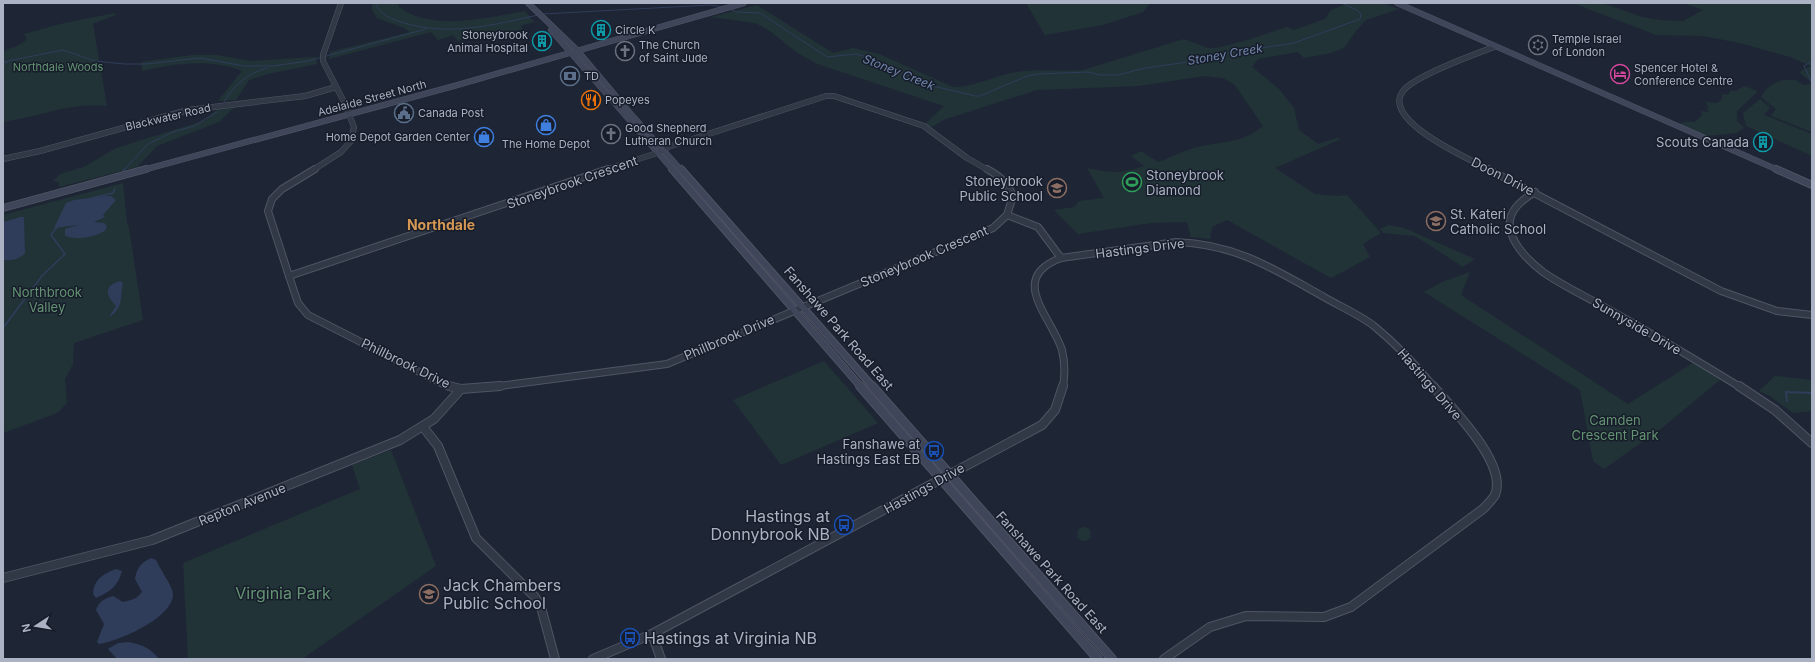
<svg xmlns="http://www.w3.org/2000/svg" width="1815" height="662" font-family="Inter,sans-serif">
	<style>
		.green { fill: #213337 }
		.water { fill: #2f3d5b }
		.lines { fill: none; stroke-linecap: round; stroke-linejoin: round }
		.stream-far2 { stroke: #2f3d5b; stroke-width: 1 }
		.stream-far1 { stroke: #2f3d5b; stroke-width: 1.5 }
		.stream { stroke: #2f3d5b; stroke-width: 2 }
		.tertiary-far2-casing { stroke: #4f5564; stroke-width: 6 }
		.tertiary-far1-casing { stroke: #4f5564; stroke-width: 8 }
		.tertiary-casing { stroke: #4f5564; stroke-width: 10 }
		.secondary-far2-casing { stroke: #4f5564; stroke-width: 6 }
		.secondary-far1-casing { stroke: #4f5564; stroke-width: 8 }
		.secondary-casing { stroke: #4f5564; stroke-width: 10 }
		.tertiary-far2 { stroke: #313846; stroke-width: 5 }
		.tertiary-far1 { stroke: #313846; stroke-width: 6 }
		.tertiary { stroke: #313846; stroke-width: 8 }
		.secondary-far2 { stroke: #3f4659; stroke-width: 5 }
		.secondary-far1 { stroke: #3f4659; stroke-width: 6 }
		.secondary { stroke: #3f4659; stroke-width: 8 }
		.labels { text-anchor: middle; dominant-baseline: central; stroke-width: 3; stroke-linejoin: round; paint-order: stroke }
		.far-poi-label { font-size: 11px; fill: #abb2c3; stroke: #171d2a; text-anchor: start }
		.far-park-label { font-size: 11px; fill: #639372; stroke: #171d2a }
		.far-street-label { font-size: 11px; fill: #abb2c3; stroke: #171d2a }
		.far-water-label { font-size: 12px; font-style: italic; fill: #7286ad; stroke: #171d2a }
		.poi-label { font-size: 13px; fill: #abb2c3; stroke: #171d2a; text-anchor: end }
		.street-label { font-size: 13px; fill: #abb2c3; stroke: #171d2a }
		.park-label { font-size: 13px; fill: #639372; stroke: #171d2a }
		.neighbourhood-label { font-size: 14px; font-weight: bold; fill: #d59854; stroke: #171d2a }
		.near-poi-label { font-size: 16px; fill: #abb2c3; stroke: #171d2a; text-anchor: start }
		.near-park-label { font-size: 16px; fill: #639372; stroke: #171d2a }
	</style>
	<rect width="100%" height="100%" fill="#1e2635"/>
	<g class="green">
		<path d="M372 3H398L399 7C432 32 486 18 525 11L534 22 520 26 523 29 479 40 476 36 458 41 453 35 438 40 431 32 329 59 330 52 410 32 404 28 377 18 372 10Z"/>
		<polygon points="1026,3 1150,3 1143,12 1103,25 1045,35"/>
		<path d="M1348 3H1384L1399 9 1366 20 1355 32 1344 48 1331 53 1304 58 1298 52 1258 59 1252 67 1279 89 1294 108 1299 130 1318 144 1337 138 1341 139 1275 168 1315 194 1336 196 1347 195 1381 233 1363 244 1370 257 1331 278 1227 220 1212 227 1210 239 1191 237 1187 222 1151 223 1078 234 1054 210 1074 207 1079 201 1104 198 1087 168C1108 173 1123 174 1144 166L1131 156 1141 151 1158 162C1172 157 1187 149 1202 146 1225 141 1243 143 1263 126L1235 85 1223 78 1205 76 1138 86 1037 90 946 119 931 127 925 124 944 106 818 64 799 54 767 29 755 23 711 17 757 5 833 53 853 48 879 54 953 87C975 87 994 76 1016 72 1038 68 1061 72 1083 70L1184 39 1208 48H1217L1244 41 1287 27 1294 30 1325 19 1331 10Z"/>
		<polygon points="1573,3 1602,3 1642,17 1660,20 1683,21 1703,10 1683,3 1812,3 1812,83 1799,72 1811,66 1790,57 1740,43 1702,36 1656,35"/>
		<path d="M115 13V15L93 24 107 106C71 102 38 117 3 122V52C10 47 22 46 27 39L24 34 60 24Z"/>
		<path d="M192 55H218L251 61 316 57 317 64 268 74 249 80 236 100 218 101 242 71C210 58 174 64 142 71L141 62Z"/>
		<path d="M1785 80H1796L1803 85 1810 84 1812 87V132L1771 116 1776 109 1761 97C1766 88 1775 81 1785 80Z"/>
		<polygon points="1744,86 1755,90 1757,92 1737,111 1737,121 1744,128 1736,133 1706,136 1679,124 1685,122 1695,122 1702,115 1701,111 1709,112 1707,108 1709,107 1705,102 1717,103 1722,99 1722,94 1727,95 1730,93 1730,91 1736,91"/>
		<polygon points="1760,99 1770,108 1764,115 1812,134 1812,156 1746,126 1743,113"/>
		<polygon points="236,106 219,122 157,146 137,167 59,187 59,182 53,181 60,174 84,167 116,148 206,120 217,109"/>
		<polygon points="123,183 127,223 129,228 143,320 74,343 73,364 65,379 67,403 57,413 3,433 3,215"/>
		<polygon points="1389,225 1404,228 1475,259 1463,267 1415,236 1383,233 1380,229"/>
		<polygon points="1470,272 1461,295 1628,404 1693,363 1721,379 1662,428 1604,469 1593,461 1580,390 1424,292 1442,282"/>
		<polygon points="824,361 878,423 781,465 733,400"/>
		<polygon points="1775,376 1812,380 1812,411 1793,413 1770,396 1759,391"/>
		<polygon points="391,450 436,566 302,659 188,659 183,563 360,489 352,465"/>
		<circle cx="1084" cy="534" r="7"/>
	</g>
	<g class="water">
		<path d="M106 196H111L116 200 103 215 105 217 94 222 104 223 107 226 105 231C92 238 79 240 65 236V229L78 225 54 228 66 203 74 200Z"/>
		<path d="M20 217H24L25 253C20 259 11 261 4 260V222Z"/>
		<path d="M120 281 123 283C120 295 124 309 109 317L116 306C106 295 103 286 120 281Z"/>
		<path d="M151 558 156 560C160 570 174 587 173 596 170 619 119 641 99 644L97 642 104 624 96 610C99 601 104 599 113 596L123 602C132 600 137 599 142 592L135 579C137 567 141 563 151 558Z"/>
		<path d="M116 569 122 571C118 586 110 592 96 598L93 594C94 579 103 574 116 569Z"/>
		<path d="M129 642C143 645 150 648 159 659H117L108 649 118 643Z"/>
	</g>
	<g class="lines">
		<g class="stream-far2">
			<path d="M375 3C380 15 390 18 401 22 446 37 494 25 538 15"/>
			<polyline points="729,9 737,12 760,13 827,57 856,54 867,57 929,85 975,96 980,96 1027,76 1038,74 1088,72 1099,75 1118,75 1145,68 1188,62 1208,56 1294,43 1360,19 1361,14 1357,10 1342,3"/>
			<polyline points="542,14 710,5 724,7"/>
			<polyline points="1812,61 1804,66 1812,83"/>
			<polyline points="3,62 63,50 95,61 124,64 146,64 200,58 244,66 273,66 308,61 426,29"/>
			<polyline points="3,66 8,61"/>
			<path d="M224 102C235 84 247 74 267 68"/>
			<polyline points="124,170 148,144 173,132 194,126 217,112"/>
		</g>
		<g class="stream-far1">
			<polyline points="123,171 125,169"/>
			<polyline points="92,198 113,193 115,189"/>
			<polyline points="3,328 42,276 65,254 51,235 57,227"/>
		</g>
		<polyline class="stream" points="1787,401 1786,392 1812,393"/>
		<defs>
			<g id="tertiary-far2">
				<polyline points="3,159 40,151 188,110 305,96 336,87"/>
				<polyline points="313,170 341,152 351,141 354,127 345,104 323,61 323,55 341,3"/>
				<polyline points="605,170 657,153 668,147 826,96 834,96 924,126 967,158 988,170"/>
				<path d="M1490 170C1472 160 1380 121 1403 91 1414 76 1475 54 1494 47"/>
			</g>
			<g id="tertiary-far1">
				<polyline points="1488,169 1721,291 1777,311 1812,315"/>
				<path d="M1535 192C1520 201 1505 213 1511 233 1516 248 1530 262 1543 272 1563 286 1585 296 1606 308 1651 333 1696 360 1740 387"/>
				<polyline points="1007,215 1038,227 1061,258"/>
				<polyline points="289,276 298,303 308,315 443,384 452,387"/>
				<polyline points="289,276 268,211 272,199 282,189 315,169"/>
				<polyline points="289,276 608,169"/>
				<path d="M492 387 667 364 993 228 1007 215 1013 196C1006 181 1001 177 987 169"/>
				<path d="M1063 387C1065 374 1065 362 1062 350 1051 316 1007 278 1061 258L1176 242C1236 244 1274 269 1324 297 1341 307 1360 315 1374 326 1396 344 1416 365 1434 387"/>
			</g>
			<g id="tertiary">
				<polyline points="449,386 461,389 500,386"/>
				<polyline points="1739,386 1775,410 1812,443"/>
				<polyline points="424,428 438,446 476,538 535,597 541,607 555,659"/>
				<polyline points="3,578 152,540 400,440 434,419 461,389"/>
				<polyline points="652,634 661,659"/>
				<polyline points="593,659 652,634 1042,425 1055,410 1063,386"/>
				<path d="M1164 659 1210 627 1246 616 1324 617 1351 607 1483 509C1487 505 1492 500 1495 495 1508 463 1452 409 1433 386"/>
			</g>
			<g id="secondary-far2">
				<polyline points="528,3 577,50 630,113 681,170"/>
				<polyline points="1397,3 1778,170"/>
				<polyline points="551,30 673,170"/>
				<polyline points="143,170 454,86 744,3"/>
			</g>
			<g id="secondary-far1">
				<polyline points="672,169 861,387"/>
				<polyline points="681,169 873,387"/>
				<polyline points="1776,169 1812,185"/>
				<polyline points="3,208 146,169"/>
			</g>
			<g id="secondary">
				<polyline points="860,386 1098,659"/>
				<polyline points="872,386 1112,659"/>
			</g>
		</defs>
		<use href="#tertiary-far2" class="tertiary-far2-casing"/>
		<use href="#tertiary-far1" class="tertiary-far1-casing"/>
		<use href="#tertiary" class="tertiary-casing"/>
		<use href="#secondary-far2" class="secondary-far2-casing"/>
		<use href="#secondary-far1" class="secondary-far1-casing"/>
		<use href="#secondary" class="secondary-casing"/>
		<use href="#tertiary-far2" class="tertiary-far2"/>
		<use href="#tertiary-far1" class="tertiary-far1"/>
		<use href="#tertiary" class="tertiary"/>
		<use href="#secondary-far2" class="secondary-far2"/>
		<use href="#secondary-far1" class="secondary-far1"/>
		<use href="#secondary" class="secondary"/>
	</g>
	<defs>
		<symbol id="building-ring" viewBox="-11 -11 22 22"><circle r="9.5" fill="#171d2a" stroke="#0f9aa8" stroke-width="1.5"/><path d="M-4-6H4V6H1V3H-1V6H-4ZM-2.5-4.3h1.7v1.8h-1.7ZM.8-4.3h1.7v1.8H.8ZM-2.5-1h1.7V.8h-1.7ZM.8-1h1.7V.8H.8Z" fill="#0f9aa8"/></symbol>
		<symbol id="synagogue-ring" viewBox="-11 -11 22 22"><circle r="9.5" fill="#171d2a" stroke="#6b7280" stroke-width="1.5"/><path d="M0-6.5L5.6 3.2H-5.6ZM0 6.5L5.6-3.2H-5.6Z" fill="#6b7280"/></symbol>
		<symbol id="church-ring" viewBox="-11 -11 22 22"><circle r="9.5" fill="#171d2a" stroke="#6b7280" stroke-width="1.5"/><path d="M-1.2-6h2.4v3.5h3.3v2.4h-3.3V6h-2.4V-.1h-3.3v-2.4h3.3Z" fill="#6b7280"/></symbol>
		<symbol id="hotel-ring" viewBox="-11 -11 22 22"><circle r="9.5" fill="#171d2a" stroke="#d1479c" stroke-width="1.5"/><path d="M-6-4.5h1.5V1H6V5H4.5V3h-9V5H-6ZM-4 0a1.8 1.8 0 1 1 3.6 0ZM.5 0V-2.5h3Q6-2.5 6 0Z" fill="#d1479c"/></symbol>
		<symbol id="bank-ring" viewBox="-11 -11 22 22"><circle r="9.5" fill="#171d2a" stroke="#5c6f8a" stroke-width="1.5"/><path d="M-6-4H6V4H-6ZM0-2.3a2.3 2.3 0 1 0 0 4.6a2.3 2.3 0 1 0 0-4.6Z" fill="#5c6f8a"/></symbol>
		<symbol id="restaurant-ring" viewBox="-11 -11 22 22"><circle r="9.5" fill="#171d2a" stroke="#e8710a" stroke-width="1.5"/><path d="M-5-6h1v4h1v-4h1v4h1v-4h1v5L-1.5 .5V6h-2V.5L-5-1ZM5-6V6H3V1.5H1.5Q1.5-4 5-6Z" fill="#e8710a"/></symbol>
		<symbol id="civic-ring" viewBox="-11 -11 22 22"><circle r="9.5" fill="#171d2a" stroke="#5c6f8a" stroke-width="1.5"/><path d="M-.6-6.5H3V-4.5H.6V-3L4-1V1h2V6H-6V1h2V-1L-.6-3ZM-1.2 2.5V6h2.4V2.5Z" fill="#5c6f8a"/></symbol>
		<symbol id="shop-ring" viewBox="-11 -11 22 22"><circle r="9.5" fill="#171d2a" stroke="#3f7fe0" stroke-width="1.5"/><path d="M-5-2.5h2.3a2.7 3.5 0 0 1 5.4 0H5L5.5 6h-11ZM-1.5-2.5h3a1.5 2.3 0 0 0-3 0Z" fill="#3f7fe0"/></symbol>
		<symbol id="stadium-ring" viewBox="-11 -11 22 22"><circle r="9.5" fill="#171d2a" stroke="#2e9e5b" stroke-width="1.5"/><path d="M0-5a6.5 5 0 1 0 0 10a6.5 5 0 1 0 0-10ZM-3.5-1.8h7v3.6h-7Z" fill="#2e9e5b"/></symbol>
		<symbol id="school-ring" viewBox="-11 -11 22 22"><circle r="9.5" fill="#171d2a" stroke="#8d6e63" stroke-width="1.5"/><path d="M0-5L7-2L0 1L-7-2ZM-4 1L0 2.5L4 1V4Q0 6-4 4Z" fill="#8d6e63"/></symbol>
		<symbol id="bus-ring" viewBox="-11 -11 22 22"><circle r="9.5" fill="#171d2a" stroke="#1a4fb4" stroke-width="1.5"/><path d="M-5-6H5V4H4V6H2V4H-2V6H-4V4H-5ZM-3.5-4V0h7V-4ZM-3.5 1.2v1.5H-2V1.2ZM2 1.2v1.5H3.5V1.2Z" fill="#1a4fb4"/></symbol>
	</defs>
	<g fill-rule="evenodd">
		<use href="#building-ring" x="590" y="19" width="22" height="22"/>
		<use href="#building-ring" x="531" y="30" width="22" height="22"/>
		<use href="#synagogue-ring" x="1527" y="34" width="22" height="22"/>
		<use href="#church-ring" x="614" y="40" width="22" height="22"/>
		<use href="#hotel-ring" x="1609" y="63" width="22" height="22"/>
		<use href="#bank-ring" x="559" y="65" width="22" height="22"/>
		<use href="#restaurant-ring" x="580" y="89" width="22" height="22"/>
		<use href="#civic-ring" x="393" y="102" width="22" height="22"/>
		<use href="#shop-ring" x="535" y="114" width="22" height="22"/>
		<use href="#church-ring" x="600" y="123" width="22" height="22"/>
		<use href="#shop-ring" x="473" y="126" width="22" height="22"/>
		<use href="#building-ring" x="1752" y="131" width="22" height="22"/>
		<use href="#stadium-ring" x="1121" y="171" width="22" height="22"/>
		<use href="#school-ring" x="1046" y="177" width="22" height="22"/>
		<use href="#school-ring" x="1425" y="210" width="22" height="22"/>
		<use href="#bus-ring" x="923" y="440" width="22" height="22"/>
		<use href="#bus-ring" x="833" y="514" width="22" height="22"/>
		<use href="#school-ring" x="418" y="583" width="22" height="22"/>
		<use href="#bus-ring" x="619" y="627" width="22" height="22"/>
	</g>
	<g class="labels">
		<g class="far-poi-label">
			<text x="615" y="30">Circle K</text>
			<text x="528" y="35" text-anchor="end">Stoneybrook<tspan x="528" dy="13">Animal Hospital</tspan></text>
			<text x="1552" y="39">Temple Israel<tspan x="1552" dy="13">of London</tspan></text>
			<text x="639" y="45">The Church<tspan x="639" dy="13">of Saint Jude</tspan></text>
			<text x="1634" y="68">Spencer Hotel &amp;<tspan x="1634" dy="13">Conference Centre</tspan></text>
			<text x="584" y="76">TD</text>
			<text x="605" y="100">Popeyes</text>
			<text x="418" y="113">Canada Post</text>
			<text x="625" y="128">Good Shepherd<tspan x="625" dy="13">Lutheran Church</tspan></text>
			<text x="470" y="137" text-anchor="end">Home Depot Garden Center</text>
			<text x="546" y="144" text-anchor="middle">The Home Depot</text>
		</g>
		<g class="far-park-label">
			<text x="58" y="67">Northdale Woods</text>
		</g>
		<g class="far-street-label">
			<text transform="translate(372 98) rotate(-15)">Adelaide Street North</text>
			<text transform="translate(168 117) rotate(-13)">Blackwater Road</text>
		</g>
		<g class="far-water-label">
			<text transform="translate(1225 54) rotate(-10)">Stoney Creek</text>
			<text transform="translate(899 72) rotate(22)">Stoney Creek</text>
		</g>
		<g class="poi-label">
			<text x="1749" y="142">Scouts Canada</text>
			<text x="1146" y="175" text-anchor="start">Stoneybrook<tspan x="1146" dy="15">Diamond</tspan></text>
			<text x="1043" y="181">Stoneybrook<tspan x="1043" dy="15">Public School</tspan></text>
			<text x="1450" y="214" text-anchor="start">St. Kateri<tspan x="1450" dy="15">Catholic School</tspan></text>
			<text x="920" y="444">Fanshawe at<tspan x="920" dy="15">Hastings East EB</tspan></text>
		</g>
		<g class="street-label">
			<text transform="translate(1503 176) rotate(27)">Doon Drive</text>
			<text transform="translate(572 182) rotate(-19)">Stoneybrook Crescent</text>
			<text transform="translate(1140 248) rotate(-7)">Hastings Drive</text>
			<text transform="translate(924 256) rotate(-23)">Stoneybrook Crescent</text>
			<text transform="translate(1637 326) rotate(30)">Sunnyside Drive</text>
			<text transform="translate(839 328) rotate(49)">Fanshawe Park Road East</text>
			<text transform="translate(729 337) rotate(-23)">Phillbrook Drive</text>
			<text transform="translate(406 363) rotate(26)">Phillbrook Drive</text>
			<text transform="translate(1430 384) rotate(49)">Hastings Drive</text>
			<text transform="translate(924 488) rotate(-29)">Hastings Drive</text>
			<text transform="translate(242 504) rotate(-22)">Repton Avenue</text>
			<text transform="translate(1052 572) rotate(48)">Fanshawe Park Road East</text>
		</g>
		<g class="park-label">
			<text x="47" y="292">Northbrook<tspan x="47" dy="15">Valley</tspan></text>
			<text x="1615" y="420">Camden<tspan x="1615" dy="15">Crescent Park</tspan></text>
		</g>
		<g class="neighbourhood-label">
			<text x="441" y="224">Northdale</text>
		</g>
		<g class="near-poi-label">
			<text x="830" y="516" text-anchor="end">Hastings at<tspan x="830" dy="18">Donnybrook NB</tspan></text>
			<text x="443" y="585">Jack Chambers<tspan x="443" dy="18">Public School</tspan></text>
			<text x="644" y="638">Hastings at Virginia NB</text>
		</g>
		<g class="near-park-label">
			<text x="283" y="593">Virginia Park</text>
		</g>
	</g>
	<rect width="1815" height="662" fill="none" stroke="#abb2c3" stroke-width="8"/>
	<g transform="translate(36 626) rotate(258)" stroke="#171d2a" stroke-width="3" paint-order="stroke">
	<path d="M0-3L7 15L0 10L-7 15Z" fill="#abb2c3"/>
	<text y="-6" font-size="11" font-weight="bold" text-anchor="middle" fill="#abb2c3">N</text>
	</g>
</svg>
